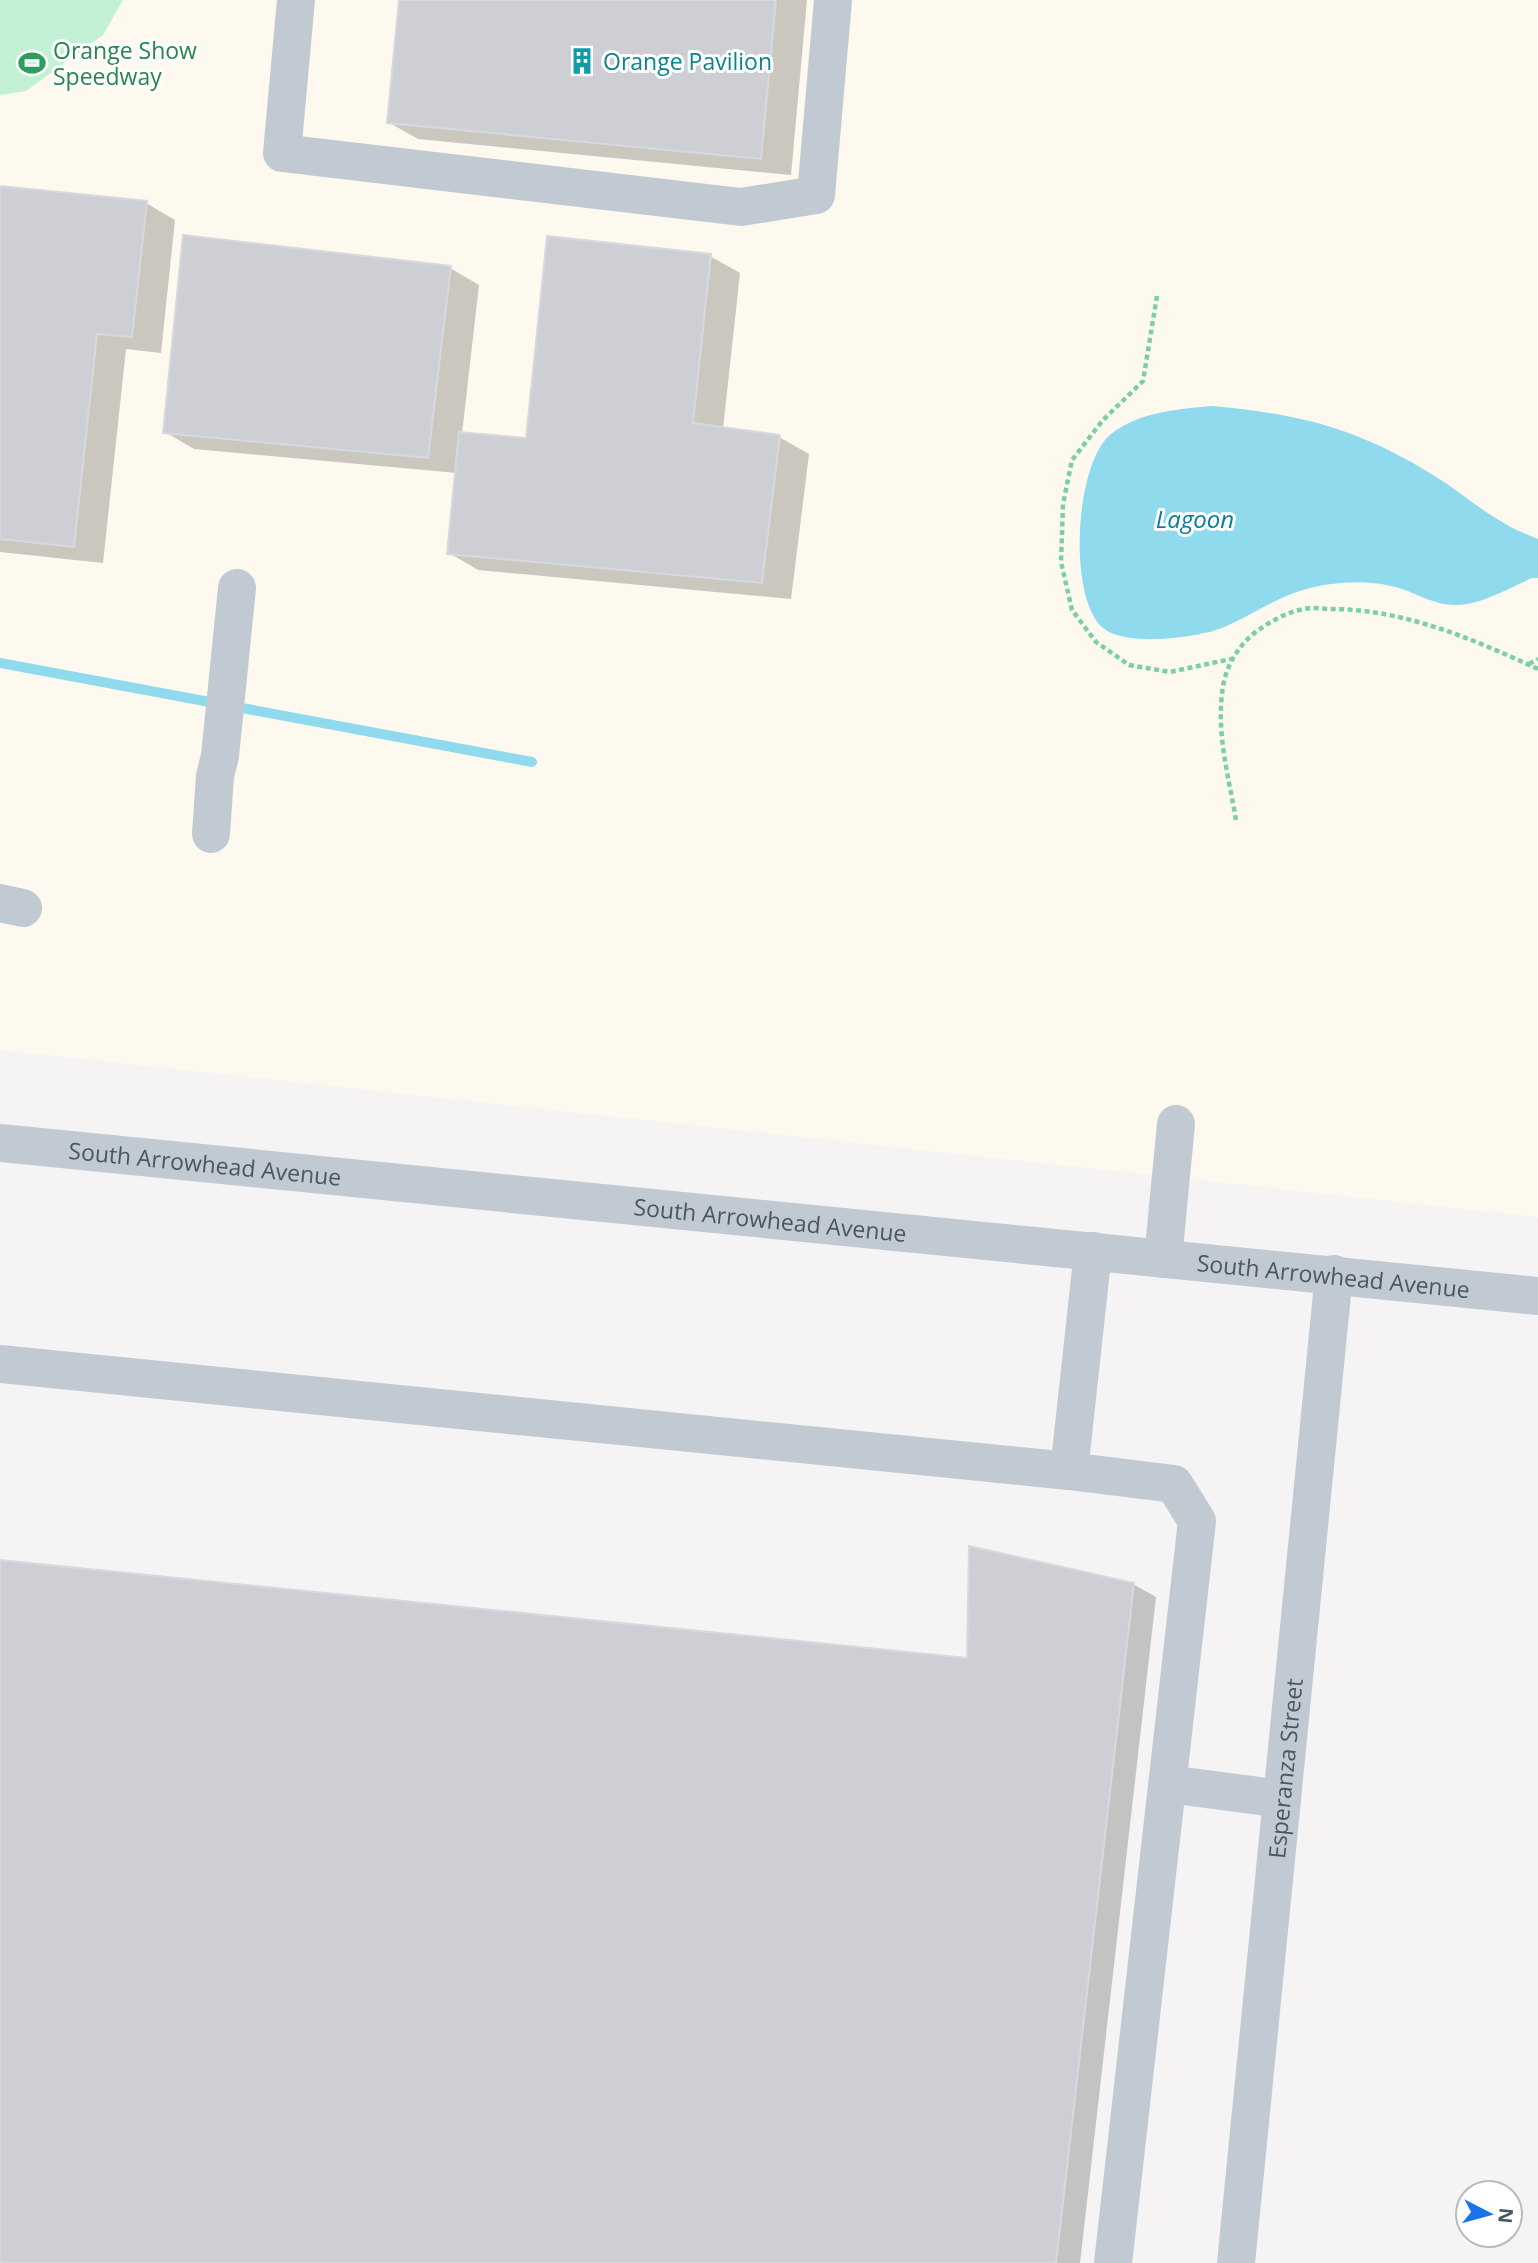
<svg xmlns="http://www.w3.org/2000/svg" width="1538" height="2263" font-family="'Open Sans',sans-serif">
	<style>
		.commercial { fill: #fdf9ef }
		.green { fill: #c3f1d5 }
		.water { fill: #90daee }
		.shadow { fill: #0003 }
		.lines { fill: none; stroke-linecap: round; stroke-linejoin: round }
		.stream { stroke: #90daee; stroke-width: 10 }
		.building { fill: #cdcfd5; stroke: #d7d9de; stroke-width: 2 }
		.path { stroke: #7ad0a6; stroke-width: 4.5; stroke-dasharray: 5 3.5; stroke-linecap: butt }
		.minor { stroke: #c1cad2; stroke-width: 38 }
		.labels { text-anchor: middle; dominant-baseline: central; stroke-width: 6; stroke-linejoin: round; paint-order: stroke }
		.leisure-label { font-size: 23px; fill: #27864d; stroke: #fff; text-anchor: start }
		.culture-label { font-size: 23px; fill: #0d838f; stroke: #fff; text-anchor: start }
		.street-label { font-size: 23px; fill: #4a5661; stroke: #fff }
		.water-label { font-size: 24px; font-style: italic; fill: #0c7c9b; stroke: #fff }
	</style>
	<rect width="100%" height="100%" fill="#f5f3f3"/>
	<polygon class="commercial" points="0,0 1538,0 1538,1217 0,1050"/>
	<polygon class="green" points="0,0 123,0 103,35 26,91 0,95"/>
	<path class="water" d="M1212 406C1300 414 1357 428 1433 475 1458 490 1479 509 1504 523 1514 530 1527 534 1538 539V578H1532C1507 589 1480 606 1452 605 1434 604 1419 595 1402 589 1371 579 1334 581 1303 590 1275 598 1249 617 1222 628 1196 638 1125 647 1103 628 1067 597 1075 463 1111 434 1139 412 1178 409 1212 406Z"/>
	<g class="shadow">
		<polygon points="401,0 807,0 791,175 418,139 388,122"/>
		<polygon points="0,187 146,203 175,220 161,353 126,349 103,563 0,552"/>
		<polygon points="710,256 740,273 723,429 779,437 809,454 791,599 478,570 449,553 457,473 194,449 165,432 450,268 479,285 462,434 527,440"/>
		<polygon points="0,1562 969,1660 1133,1584 1156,1597 1080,2263 0,2263"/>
	</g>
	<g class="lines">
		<polyline class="stream" points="0,663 532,762"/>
	</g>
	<g class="building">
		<polygon points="399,0 776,0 761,159 387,123"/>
		<polygon points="0,186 147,201 132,337 97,334 74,547 0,539"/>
		<polygon points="183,235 451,266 428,458 163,433"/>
		<polygon points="547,236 711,254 693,423 780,435 762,583 447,554 459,432 526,438"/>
		<polygon points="969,1546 1134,1583 1056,2263 0,2263 0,1560 967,1658"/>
	</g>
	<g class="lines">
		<g class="path">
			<polyline points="1157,296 1143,381 1103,420 1072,460 1063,504 1061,562 1072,610 1096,642 1129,665 1170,672 1231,659"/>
			<polyline points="1529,664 1538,659"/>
			<path d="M1236 820C1229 778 1217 737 1222 694 1224 669 1237 646 1257 631 1271 621 1287 612 1304 609 1313 607 1322 609 1331 609 1403 609 1473 639 1538 669"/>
		</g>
		<g class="minor">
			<polyline points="296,0 282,153 741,207 816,195 833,0"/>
			<polyline points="211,834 215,776 220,756 237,588"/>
			<polyline points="0,903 23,908"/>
			<path id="s1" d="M0 1143 1538 1296"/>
			<polyline points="1163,1259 1176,1124"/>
			<polyline points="0,1364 1069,1471 1093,1251"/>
			<polyline points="1069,1471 1174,1484 1197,1521 1113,2263"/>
			<polyline points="1168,1784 1282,1799"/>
			<path id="s2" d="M1236 2263 1334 1274"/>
		</g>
	</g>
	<defs>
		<symbol id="building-bare" viewBox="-9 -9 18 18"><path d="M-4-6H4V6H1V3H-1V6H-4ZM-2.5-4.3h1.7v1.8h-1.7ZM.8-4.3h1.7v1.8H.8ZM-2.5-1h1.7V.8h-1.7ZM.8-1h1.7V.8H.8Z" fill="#0f9aa8" stroke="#fff" stroke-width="2.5" paint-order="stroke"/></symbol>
		<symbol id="stadium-bare" viewBox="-9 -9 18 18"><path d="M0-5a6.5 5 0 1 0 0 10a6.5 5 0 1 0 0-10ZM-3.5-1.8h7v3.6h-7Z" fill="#2e9e5b" stroke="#fff" stroke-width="2.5" paint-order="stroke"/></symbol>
	</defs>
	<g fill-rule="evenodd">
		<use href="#building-bare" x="563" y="42" width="38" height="38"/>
		<use href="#stadium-bare" x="13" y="44" width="38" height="38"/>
	</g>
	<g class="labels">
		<g class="leisure-label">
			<text x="53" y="50">Orange Show<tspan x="53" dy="26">Speedway</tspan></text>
		</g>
		<g class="culture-label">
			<text x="603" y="61">Orange Pavilion</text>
		</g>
		<g class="street-label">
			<text stroke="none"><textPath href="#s1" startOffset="206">South Arrowhead Avenue</textPath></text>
			<text stroke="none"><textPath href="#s1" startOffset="774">South Arrowhead Avenue</textPath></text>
			<text stroke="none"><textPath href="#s1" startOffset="1340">South Arrowhead Avenue</textPath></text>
			<text stroke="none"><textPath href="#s2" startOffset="497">Esperanza Street</textPath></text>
		</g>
		<g class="water-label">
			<text x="1195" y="518">Lagoon</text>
		</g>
	</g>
	<g transform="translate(1489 2214) rotate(96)"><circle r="33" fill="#ffffff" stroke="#b7bbc0" stroke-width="2"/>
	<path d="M0-5L12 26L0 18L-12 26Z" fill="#1a73e8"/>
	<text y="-10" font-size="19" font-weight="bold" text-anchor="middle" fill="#4a5661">N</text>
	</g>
</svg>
